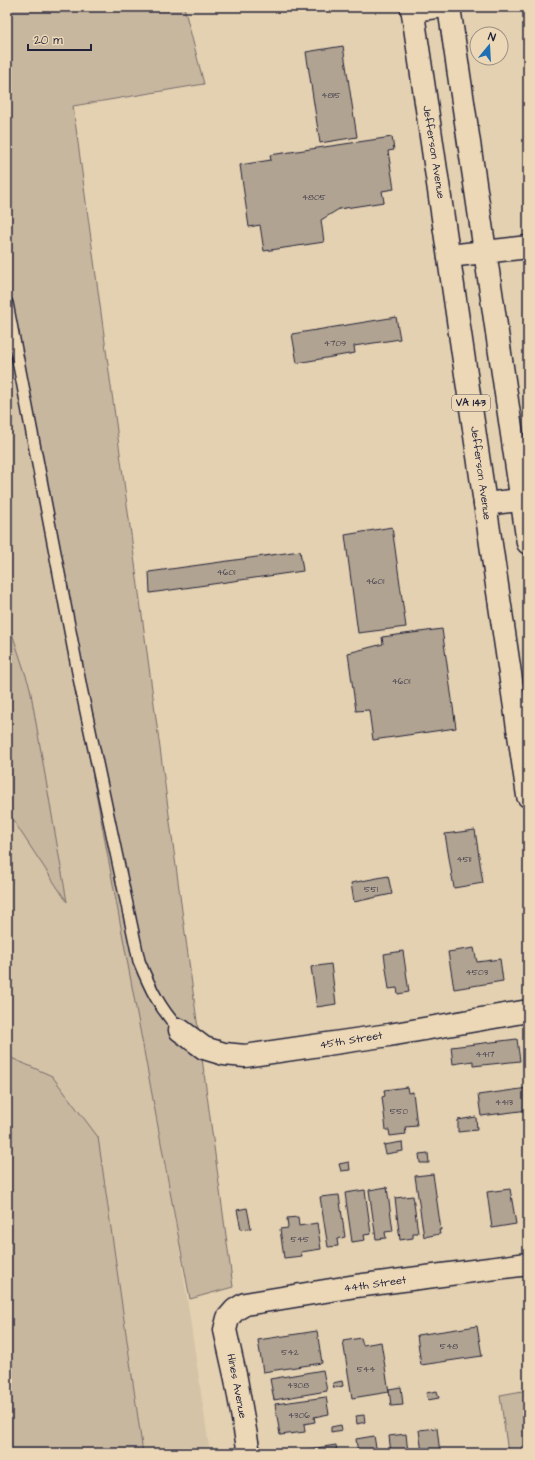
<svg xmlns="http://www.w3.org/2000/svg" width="535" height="1460" font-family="'Architects Daughter',sans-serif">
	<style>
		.built { fill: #d5c3a7 }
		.green { fill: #c8b79f; stroke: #756c6d }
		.building { fill: #b1a391; stroke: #22223b }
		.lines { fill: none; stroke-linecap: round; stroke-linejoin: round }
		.lane-casing { stroke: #22223b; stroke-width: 14 }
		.street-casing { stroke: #22223b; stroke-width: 25 }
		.secondary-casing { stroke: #22223b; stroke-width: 25 }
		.primary-casing { stroke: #22223b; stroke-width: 25 }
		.lane { stroke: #ecd8b6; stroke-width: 11 }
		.street { stroke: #ecd8b6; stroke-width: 22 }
		.secondary { stroke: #ecd8b6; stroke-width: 22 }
		.primary { stroke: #ecd8b6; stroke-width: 22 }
		.labels { text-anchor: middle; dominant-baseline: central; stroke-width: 3.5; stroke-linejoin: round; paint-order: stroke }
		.number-label { font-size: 9px; fill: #464250 }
		.shield { fill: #ecd8b6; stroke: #5f5960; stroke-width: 1 }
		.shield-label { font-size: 10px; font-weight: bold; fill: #22223b }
		.street-label { font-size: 11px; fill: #22223b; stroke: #ecd8b6 }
	</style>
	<rect width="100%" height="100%" fill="#e4d1b1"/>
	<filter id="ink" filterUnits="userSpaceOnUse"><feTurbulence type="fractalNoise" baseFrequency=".025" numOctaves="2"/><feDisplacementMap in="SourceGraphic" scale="8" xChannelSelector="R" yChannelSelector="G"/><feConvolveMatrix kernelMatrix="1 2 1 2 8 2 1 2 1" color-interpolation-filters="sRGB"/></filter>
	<g filter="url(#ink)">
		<polygon class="built" points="7,72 179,1245 210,1453 21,1453 7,1350"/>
		<g class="green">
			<polygon points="7,7 184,7 204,84 73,106 233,1287 190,1299 7,313"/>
			<polygon points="7,618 30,688 67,902 7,811"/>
			<polygon points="7,1056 52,1076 98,1137 143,1453 7,1453"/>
			<polygon points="528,1390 528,1453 508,1453 500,1395"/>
		</g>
		<g class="building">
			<polygon points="343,46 357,137 320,143 306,52"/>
			<polygon points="392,137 394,150 388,151 394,189 382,191 384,202 339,209 321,220 324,242 264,251 260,225 249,227 240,165 271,160 270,155"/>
			<polygon points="396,317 400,339 354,346 355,353 297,363 292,334"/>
			<polygon points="392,527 406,627 358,633 345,535"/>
			<polygon points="300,551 303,571 150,593 149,572"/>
			<polygon points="442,629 456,728 373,740 369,710 356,711 348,653 383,644 382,637"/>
			<polygon points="475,830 483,883 454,888 445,834"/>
			<polygon points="388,876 392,894 354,902 351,883"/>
			<polygon points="474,948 477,962 500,959 503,981 454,989 448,952"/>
			<polygon points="403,951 409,992 398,994 397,988 389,989 384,954"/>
			<polygon points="331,964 336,1004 317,1007 311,967"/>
			<polygon points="517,1039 520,1061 473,1066 473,1061 453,1064 451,1047"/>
			<polygon points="407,1087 408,1093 413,1092 417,1126 405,1127 406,1134 390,1136 389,1130 386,1130 382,1097 385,1096 384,1090"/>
			<polygon points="528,1088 528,1110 481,1116 478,1095"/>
			<polygon points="476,1117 477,1130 458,1132 458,1120"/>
			<polygon points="402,1142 403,1151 386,1154 384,1145"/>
			<polygon points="428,1153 429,1163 420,1163 419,1154"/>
			<polygon points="349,1162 350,1170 341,1171 339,1164"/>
			<polygon points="433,1174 441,1230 439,1230 440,1234 424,1237 415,1176"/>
			<polygon points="387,1187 393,1231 385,1232 386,1238 376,1239 369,1190"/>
			<polygon points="510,1189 516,1224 492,1228 487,1192"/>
			<polygon points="365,1190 371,1234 364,1235 365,1240 352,1242 345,1193"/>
			<polygon points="339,1195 345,1237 337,1239 338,1246 328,1247 320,1197"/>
			<polygon points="413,1196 418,1233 413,1233 413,1238 400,1240 395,1198"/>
			<polygon points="247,1208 251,1228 241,1229 237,1210"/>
			<polygon points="298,1217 299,1226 317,1223 321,1249 301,1252 302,1256 284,1258 280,1229 288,1228 287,1218"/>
			<polygon points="477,1326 482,1356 421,1365 417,1335"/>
			<polygon points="317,1331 322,1363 263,1372 258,1340"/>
			<polygon points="361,1338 363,1345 381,1342 389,1392 352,1398 343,1341"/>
			<polygon points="323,1370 327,1391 274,1400 270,1379"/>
			<polygon points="342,1381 343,1386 334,1388 333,1383"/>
			<polygon points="401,1387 403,1405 391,1406 389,1389"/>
			<polygon points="437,1391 439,1398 428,1400 426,1393"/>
			<polygon points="326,1397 329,1414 314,1417 315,1422 304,1424 305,1432 280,1435 275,1404"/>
			<polygon points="364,1415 365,1422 357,1424 356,1416"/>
			<polygon points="341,1425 342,1430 331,1432 331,1427"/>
			<polygon points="437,1428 440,1453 422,1453 419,1430"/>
			<polygon points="406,1434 408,1453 391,1453 389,1436"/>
			<polygon points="374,1436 377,1453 358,1453 356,1439"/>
			<polygon points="336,1445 337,1453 284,1453"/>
		</g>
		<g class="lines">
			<defs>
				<path id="lane" d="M7 303 81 688 139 961C150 988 160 1009 180 1030"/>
				<g id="street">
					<polyline points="412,10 437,7"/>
					<polyline points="485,504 528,499"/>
					<polyline points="180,1030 204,1048 224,1054 245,1056 389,1035 528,1011"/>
					<polyline points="249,1453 236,1379 225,1330 228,1318 235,1310 245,1304 356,1286 528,1264"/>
				</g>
				<polyline id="secondary" points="449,256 528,247"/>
				<g id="primary">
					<polyline points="412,7 528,796"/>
					<polyline points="449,7 528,543"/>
				</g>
			</defs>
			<use href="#lane" class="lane-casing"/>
			<use href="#street" class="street-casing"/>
			<use href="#secondary" class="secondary-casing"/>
			<use href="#primary" class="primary-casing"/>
			<use href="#lane" class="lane"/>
			<use href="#street" class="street"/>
			<use href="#secondary" class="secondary"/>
			<use href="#primary" class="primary"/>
		</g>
	</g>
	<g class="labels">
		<g class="number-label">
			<text x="331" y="95">4815</text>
			<text x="314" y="197">4805</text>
			<text x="335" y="343">4709</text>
			<text x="226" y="572">4601</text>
			<text x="375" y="581">4601</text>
			<text x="401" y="681">4601</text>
			<text x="464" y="859">4511</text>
			<text x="371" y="889">551</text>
			<text x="477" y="972">4503</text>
			<text x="485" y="1054">4417</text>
			<text x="504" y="1102">4413</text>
			<text x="399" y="1111">550</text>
			<text x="300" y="1239">545</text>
			<text x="449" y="1346">548</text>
			<text x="290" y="1352">542</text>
			<text x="366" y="1369">544</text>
			<text x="298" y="1385">4308</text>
			<text x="299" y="1415">4306</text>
		</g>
		<rect class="shield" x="452" y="395" width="38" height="16" rx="3"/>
		<g class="shield-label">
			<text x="471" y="403">VA 143</text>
		</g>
		<g class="street-label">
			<text transform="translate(434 152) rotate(81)">Jefferson Avenue</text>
			<text transform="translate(481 473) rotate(82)">Jefferson Avenue</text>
			<text transform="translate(351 1040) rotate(-9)">45th Street</text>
			<text transform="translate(375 1284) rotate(-8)">44th Street</text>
			<text transform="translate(237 1386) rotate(79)">Hines Avenue</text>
		</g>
	</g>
	<rect width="535" height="1460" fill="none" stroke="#ecd8b6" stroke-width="24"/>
	<rect x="12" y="12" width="511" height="1436" fill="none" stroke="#22223b" stroke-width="1.5" filter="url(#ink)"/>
	<g transform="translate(489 46) rotate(18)"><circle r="19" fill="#ecd8b6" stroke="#9b8f85"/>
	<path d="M0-3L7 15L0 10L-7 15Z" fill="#1f6fb2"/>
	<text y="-6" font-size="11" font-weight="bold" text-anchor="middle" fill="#22223b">N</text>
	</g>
	<path d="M28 44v6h63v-6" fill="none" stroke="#22223b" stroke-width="2"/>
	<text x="34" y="44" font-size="12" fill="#22223b" stroke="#ecd8b6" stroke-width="3" paint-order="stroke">20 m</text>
</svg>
